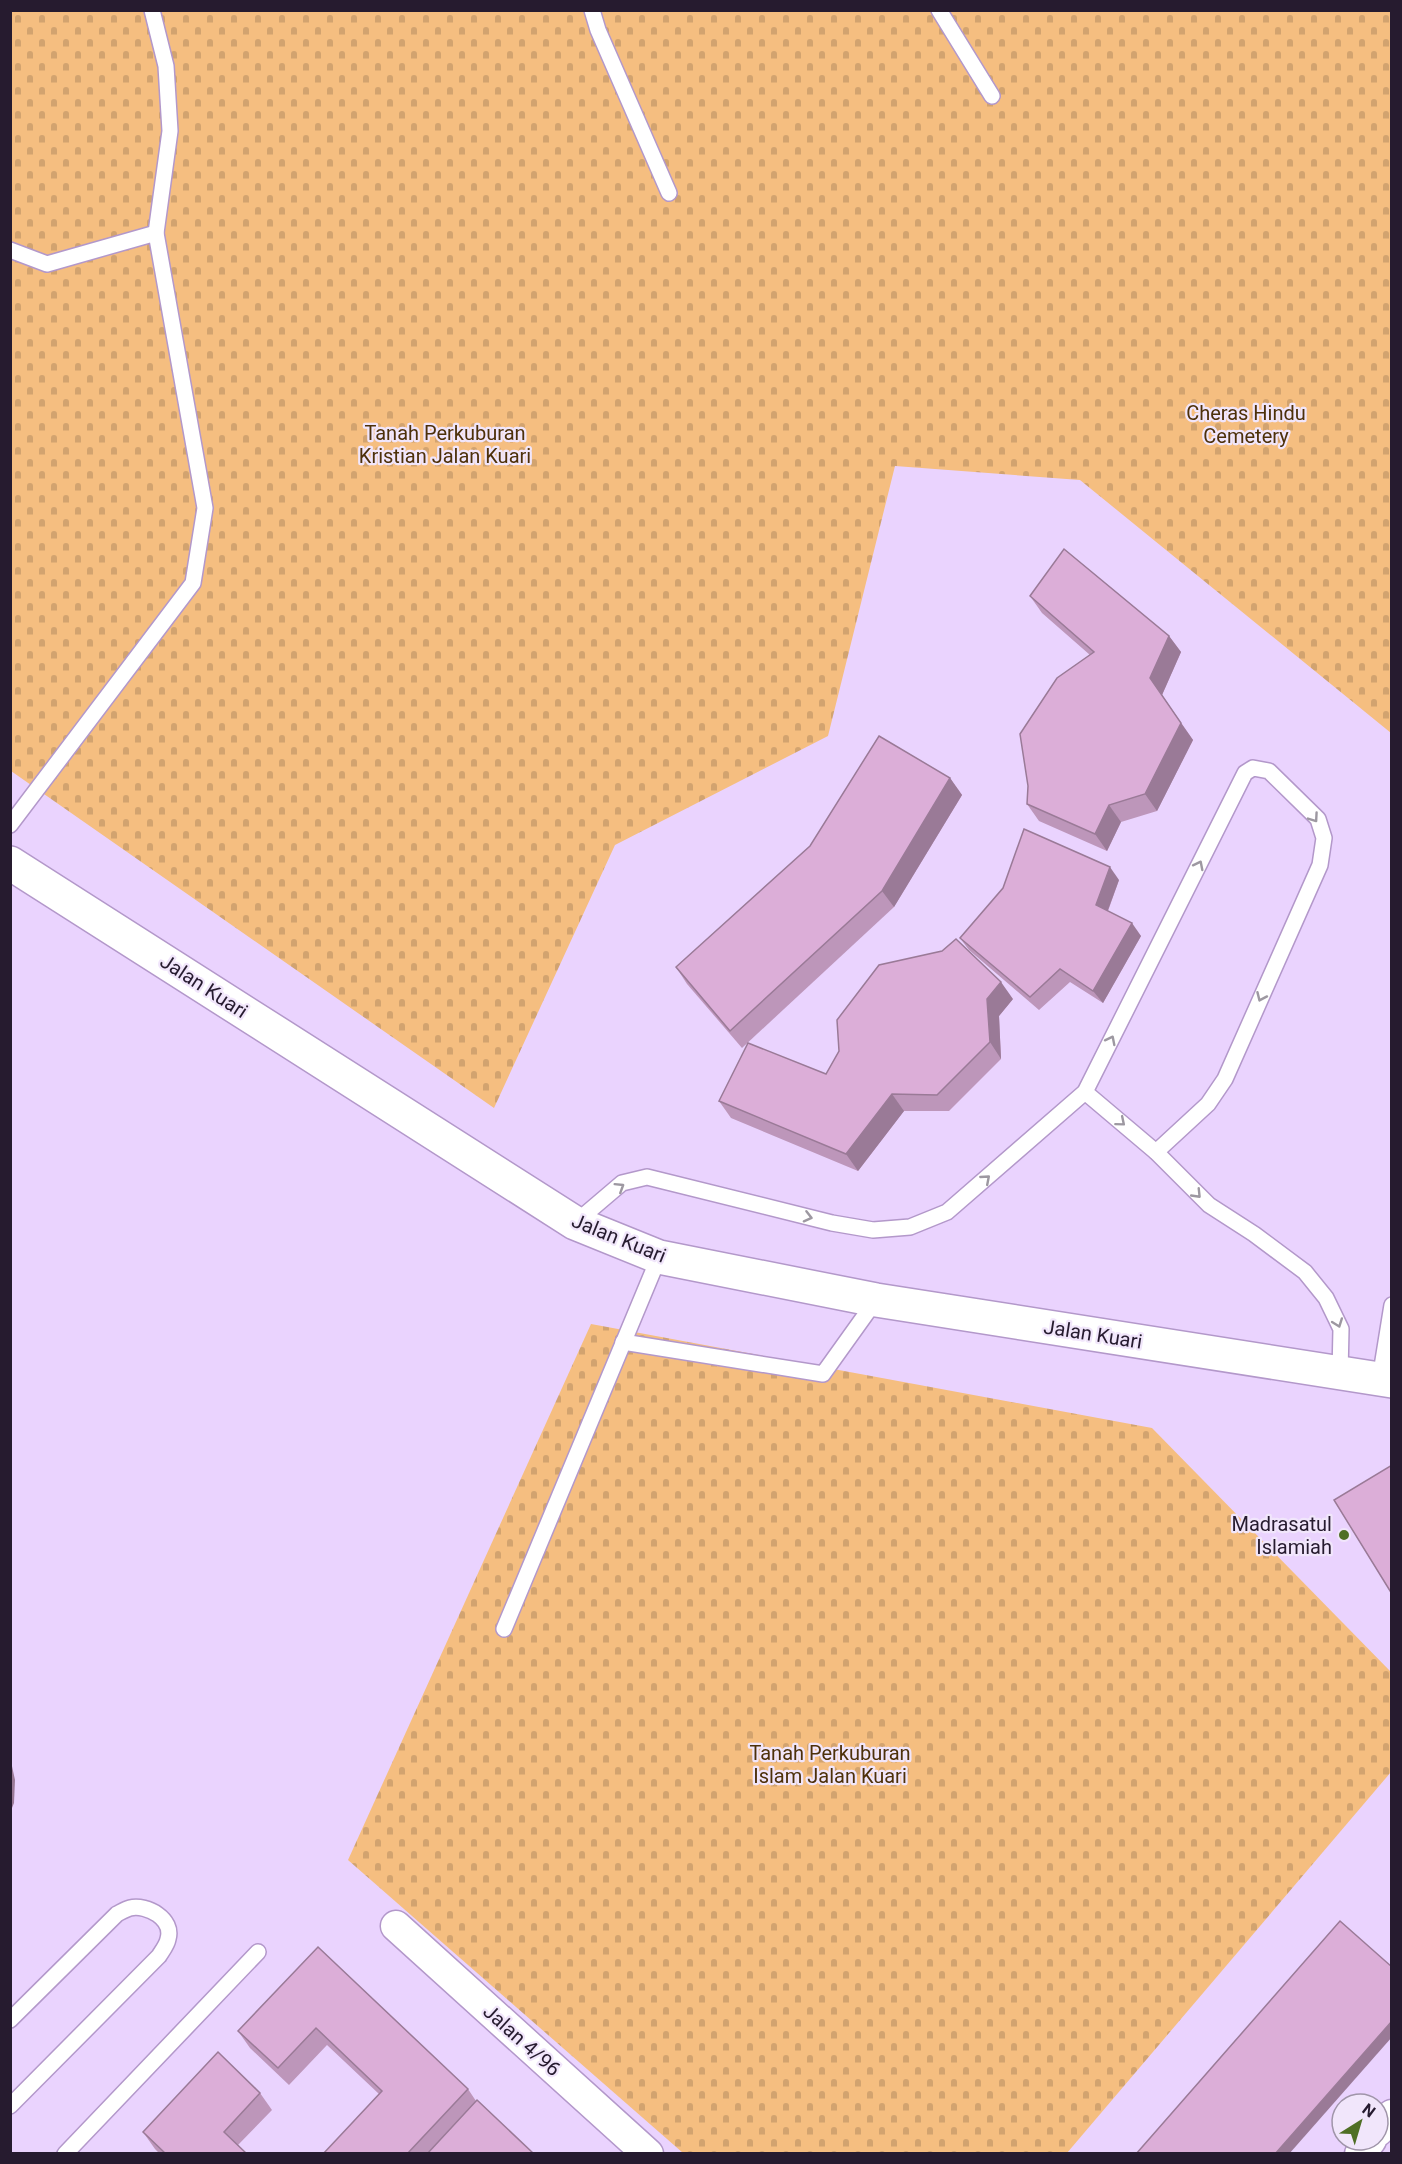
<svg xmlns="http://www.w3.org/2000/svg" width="1402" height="2164" font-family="Roboto,sans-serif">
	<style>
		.cemetery { fill: url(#cemetery-stones) }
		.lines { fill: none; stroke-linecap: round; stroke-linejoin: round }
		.lane-casing { stroke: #b398ca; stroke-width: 18 }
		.street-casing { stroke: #b398ca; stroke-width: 33 }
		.secondary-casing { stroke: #b398ca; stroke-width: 36 }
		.lane { stroke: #fff; stroke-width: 15 }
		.street { stroke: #fff; stroke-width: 30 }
		.secondary { stroke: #fff; stroke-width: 33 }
		.wall { fill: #bd96ba }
		.shaded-wall { fill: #9a7a97 }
		.building { fill: #dcaed8; stroke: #9a7a97; stroke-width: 1.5 }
		.oneway { stroke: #9d98a1 }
		.poi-dot { fill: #4f6f25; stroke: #f1e6fb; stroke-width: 2 }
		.labels { text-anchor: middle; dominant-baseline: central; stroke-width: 4.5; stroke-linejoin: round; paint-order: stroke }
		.park-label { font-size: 20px; fill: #4d3009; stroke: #f1e6fb }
		.street-label { font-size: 20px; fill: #261b2f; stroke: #f1e6fb }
		.poi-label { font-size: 20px; fill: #261b2f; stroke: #f1e6fb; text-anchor: end }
	</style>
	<defs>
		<pattern id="cemetery-stones" width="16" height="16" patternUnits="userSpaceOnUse" patternTransform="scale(1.5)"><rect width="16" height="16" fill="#f5be80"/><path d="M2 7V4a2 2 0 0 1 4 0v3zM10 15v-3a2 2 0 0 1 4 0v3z" fill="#d2a36f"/></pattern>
	</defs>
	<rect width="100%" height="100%" fill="#ead3fe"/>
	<g class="cemetery">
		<polygon points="11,11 1391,11 1391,733 1080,480 895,466 828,736 615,845 494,1108 11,771"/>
		<polygon points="591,1324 1152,1428 1391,1672 1391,1772 1067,2153 683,2153 348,1860"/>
	</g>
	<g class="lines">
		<defs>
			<g id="lane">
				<polyline points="592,10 598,30 669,193"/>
				<polyline points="939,10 992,96"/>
				<polyline points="10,250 47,264 156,233"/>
				<polyline points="10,825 193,583 205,508 156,233 170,131 166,66 152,10"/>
				<polyline points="1085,1092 1156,1152 1209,1205 1254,1234 1305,1272 1326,1298 1341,1329 1340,1373"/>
				<polyline points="575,1223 622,1183 647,1177 832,1223 873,1230 910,1227 947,1212 1085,1092 1245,773 1253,768 1269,771 1318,819 1324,838 1320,865 1225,1079 1208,1104 1156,1152"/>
				<polyline points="623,1342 823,1374 876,1300"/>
				<polyline points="1380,1379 1392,1305"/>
				<polyline points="504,1629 659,1257"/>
				<path d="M10 2020 117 1914C121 1912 126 1909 130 1908 147 1904 174 1919 168 1939 167 1945 162 1951 159 1956L10 2106"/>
				<polyline points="65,2154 258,1952"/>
			</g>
			<g id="street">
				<polyline points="396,1926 648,2154"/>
				<polyline points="1378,2131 1392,2115"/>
				<polyline points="1360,2154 1371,2140"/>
			</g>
			<polyline id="secondary" points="10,863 575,1223 659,1257 876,1300 1392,1381"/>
		</defs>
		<use href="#lane" class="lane-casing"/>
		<use href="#street" class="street-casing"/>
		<use href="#secondary" class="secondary-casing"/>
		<use href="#lane" class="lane"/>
		<use href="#street" class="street"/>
		<use href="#secondary" class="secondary"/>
	</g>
	<g class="wall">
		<polygon points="1030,596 1169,636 1181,652 1162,695 1193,740 1157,811 1121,822 1107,851 1039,821 1027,804 1090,655 1042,613"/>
		<polygon points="950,778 962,795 894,907 742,1048 687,984 676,967"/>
		<polygon points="1119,880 1108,911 1141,936 1103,1003 1070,982 1039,1010 969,950 960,938"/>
		<polygon points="1013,999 999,1016 1001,1059 949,1111 904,1111 858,1171 731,1118 719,1101 826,1074"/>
		<polygon points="318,1947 468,2089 476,2101 534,2154 323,2154 379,2094 327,2045 289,2085 250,2048 238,2031"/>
		<polygon points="260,2093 272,2110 238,2145 247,2154 160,2154 155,2149 143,2132"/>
	</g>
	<g class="shaded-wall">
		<polygon points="1169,636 1181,652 1162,695 1150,678"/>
		<polygon points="1181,723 1193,740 1157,811 1145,794"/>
		<polygon points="950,778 962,795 894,907 882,891"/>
		<polygon points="1109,805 1121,822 1107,851 1095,834"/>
		<polygon points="1110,867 1119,880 1105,918 1096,905"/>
		<polygon points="1132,923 1141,936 1103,1003 1093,991"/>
		<polygon points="1001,982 1013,999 999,1016 1001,1059 990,1042 987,999"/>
		<polygon points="892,1094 904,1111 858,1171 846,1154"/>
		<polygon points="10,1757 15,1780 14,1803 10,1813"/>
		<polygon points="1392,2021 1392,2037 1289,2154 1275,2154"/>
	</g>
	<g class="building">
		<polygon points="1064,549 1169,636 1150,678 1181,723 1145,794 1109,805 1095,834 1027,804 1028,786 1020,734 1057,678 1094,652 1030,596"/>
		<polygon points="879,736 950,778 882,891 730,1031 676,967 810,846"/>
		<polygon points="1024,829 1110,867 1096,905 1132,923 1093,991 1060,969 1030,997 960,938 1003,888"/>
		<polygon points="956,939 1001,982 987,999 990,1042 937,1095 892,1094 846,1154 719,1101 748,1043 826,1074 839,1051 837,1020 879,965 942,951"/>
		<polygon points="1392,1465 1392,1594 1334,1500"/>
		<polygon points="1340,1921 1392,1967 1392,2021 1275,2154 1136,2154"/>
		<polygon points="318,1947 468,2089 407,2154 323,2154 382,2091 316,2028 278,2068 238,2031"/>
		<polygon points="218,2052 260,2093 224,2132 247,2154 166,2154 143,2132"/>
		<polygon points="477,2100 534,2154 427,2154"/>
	</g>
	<defs><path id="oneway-chevron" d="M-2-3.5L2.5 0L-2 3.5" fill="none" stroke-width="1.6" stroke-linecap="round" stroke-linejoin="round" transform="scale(1.5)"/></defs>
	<g class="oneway">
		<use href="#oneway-chevron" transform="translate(1314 818) rotate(55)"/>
		<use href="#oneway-chevron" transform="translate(1199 865) rotate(-63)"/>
		<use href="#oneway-chevron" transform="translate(1261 997) rotate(114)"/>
		<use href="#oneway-chevron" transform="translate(1111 1040) rotate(-63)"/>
		<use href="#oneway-chevron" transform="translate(1121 1122) rotate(40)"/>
		<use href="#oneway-chevron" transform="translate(986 1179) rotate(-41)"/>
		<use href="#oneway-chevron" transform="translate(620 1187) rotate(-32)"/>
		<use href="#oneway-chevron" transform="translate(1197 1194) rotate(46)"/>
		<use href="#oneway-chevron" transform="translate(808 1217) rotate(14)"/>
		<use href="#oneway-chevron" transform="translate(1338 1323) rotate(70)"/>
	</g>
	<circle class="poi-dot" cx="1344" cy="1535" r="6"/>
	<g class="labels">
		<g class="park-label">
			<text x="1246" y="413">Cheras Hindu<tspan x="1246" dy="23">Cemetery</tspan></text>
			<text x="445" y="433">Tanah Perkuburan<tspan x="445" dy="23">Kristian Jalan Kuari</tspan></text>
			<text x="830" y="1753">Tanah Perkuburan<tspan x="830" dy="23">Islam Jalan Kuari</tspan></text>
		</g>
		<g class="street-label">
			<text transform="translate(204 986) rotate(33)">Jalan Kuari</text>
			<text transform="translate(619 1238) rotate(22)">Jalan Kuari</text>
			<text transform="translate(1093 1334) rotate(9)">Jalan Kuari</text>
			<text transform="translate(522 2040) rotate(42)">Jalan 4/96</text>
		</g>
		<g class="poi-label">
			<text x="1332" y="1524">Madrasatul<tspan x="1332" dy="23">Islamiah</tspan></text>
		</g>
	</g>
	<rect width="1402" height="2164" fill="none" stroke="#261b2f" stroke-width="24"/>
	<g transform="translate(1360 2122) rotate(37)"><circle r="28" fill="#f1e6fb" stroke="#a095a9" stroke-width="1.5"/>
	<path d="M0-4.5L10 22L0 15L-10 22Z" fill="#4f6f25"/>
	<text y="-9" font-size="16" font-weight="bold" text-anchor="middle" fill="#261b2f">N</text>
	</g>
</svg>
